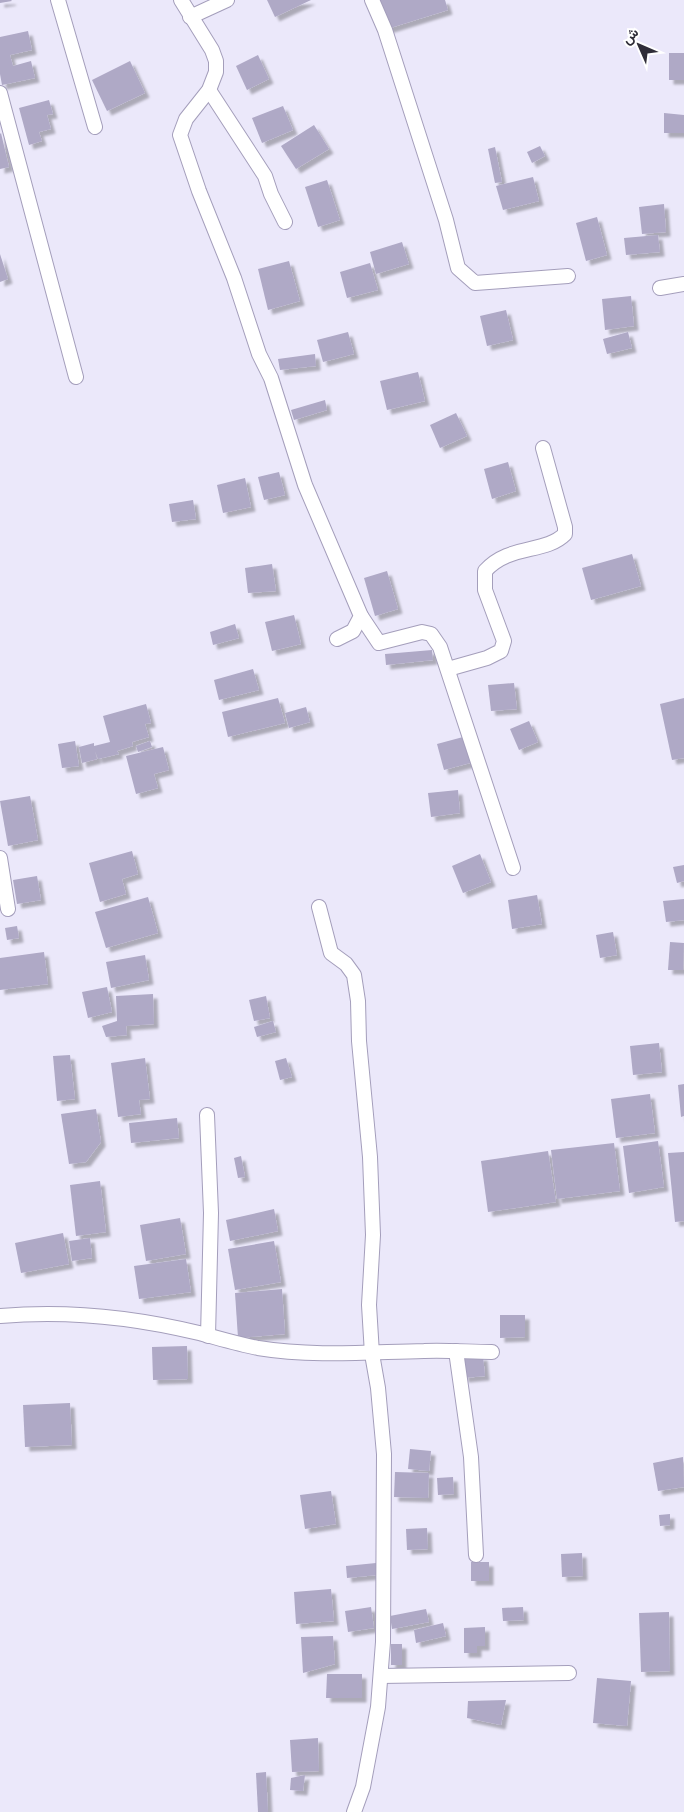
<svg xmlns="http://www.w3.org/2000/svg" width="684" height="1812" font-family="Raleway,Vazirmatn,sans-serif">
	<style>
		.building { fill: #afa9c6; filter: url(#shadow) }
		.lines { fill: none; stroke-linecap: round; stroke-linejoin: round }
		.street-casing { stroke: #a49ebb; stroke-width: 16 }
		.street { stroke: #fff; stroke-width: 14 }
	</style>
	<defs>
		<filter id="shadow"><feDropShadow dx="4.5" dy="4.5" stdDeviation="1" flood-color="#0004"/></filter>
	</defs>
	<rect width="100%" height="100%" fill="#ebe8fa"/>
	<g class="building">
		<polygon points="0,0 11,0 12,1 0,3"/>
		<polygon points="267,0 311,0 275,17"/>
		<polygon points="375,0 445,0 448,10 387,29"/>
		<polygon points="28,31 32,50 10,55 13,66 31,61 35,78 2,85 0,74 0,37"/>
		<rect x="669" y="53" width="15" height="27"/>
		<polygon points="258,55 269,79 247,90 236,66"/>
		<polygon points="130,61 145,93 107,111 92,80"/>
		<polygon points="49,100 53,114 47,115 51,129 39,132 42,141 29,145 19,108"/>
		<polygon points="283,106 293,130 262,143 252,118"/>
		<polygon points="664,113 684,115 684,133 664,133"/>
		<polygon points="314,125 329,149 296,169 281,146"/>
		<polygon points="1,133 9,167 0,169 0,134"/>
		<polygon points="540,146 545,156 532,163 527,152"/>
		<polygon points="495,147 502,182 495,183 488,149"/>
		<polygon points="533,177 539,201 503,210 496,186"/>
		<polygon points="327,180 340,220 318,227 305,187"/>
		<polygon points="664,204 666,232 642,234 639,207"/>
		<polygon points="597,217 607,255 586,261 576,223"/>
		<polygon points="658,235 660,252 626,255 624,238"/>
		<polygon points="402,242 409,264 376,274 370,252"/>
		<polygon points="0,254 8,279 0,282"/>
		<polygon points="289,261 300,301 268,310 258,269"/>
		<polygon points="370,263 378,290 347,298 340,272"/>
		<polygon points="631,296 634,326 605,330 602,299"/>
		<polygon points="506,310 513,340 487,346 480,316"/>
		<polygon points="348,332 354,354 323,362 317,340"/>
		<polygon points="628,332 632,348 607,354 603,339"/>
		<polygon points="315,354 316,366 280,370 278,359"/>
		<polygon points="418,372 425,401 387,410 380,381"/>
		<polygon points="325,400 327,410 294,420 291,410"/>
		<polygon points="456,413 467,436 440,448 430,425"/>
		<polygon points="508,462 516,491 492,499 484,469"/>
		<polygon points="279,472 285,495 264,500 258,477"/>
		<polygon points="245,478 251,507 223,513 217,485"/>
		<polygon points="193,500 196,519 172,522 169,504"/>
		<polygon points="632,554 641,586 591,600 582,568"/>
		<polygon points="272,564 276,591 248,593 245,568"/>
		<polygon points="387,571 398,609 375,616 364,578"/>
		<polygon points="294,615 301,644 272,651 265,622"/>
		<polygon points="235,624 239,638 213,645 210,632"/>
		<polygon points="432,650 433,660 386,665 385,654"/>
		<polygon points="253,669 259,690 219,700 214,680"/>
		<polygon points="514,683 517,709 491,711 488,685"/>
		<polygon points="278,698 285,723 228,737 222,712"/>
		<polygon points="684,698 684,758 672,760 660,704"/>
		<polygon points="146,704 151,723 145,724 149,737 132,742 133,746 117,751 119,754 98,759 95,751 97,759 82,763 79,747 94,743 94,746 110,742 103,716"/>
		<polygon points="306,707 310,722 289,728 285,713"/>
		<polygon points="529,721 538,742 519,750 510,729"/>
		<polygon points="463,737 470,763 444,770 437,744"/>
		<polygon points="75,741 79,766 62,768 58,744"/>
		<polygon points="150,741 152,747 138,752 136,746"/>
		<polygon points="163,747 169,770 154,774 158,788 136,794 126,756"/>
		<polygon points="458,790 460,813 431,817 428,793"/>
		<polygon points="30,796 38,840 8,846 0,801"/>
		<polygon points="132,851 138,874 122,879 126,894 100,902 89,863"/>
		<polygon points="480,854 491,882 463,893 452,866"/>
		<polygon points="684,865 684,881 677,883 673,867"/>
		<polygon points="37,876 41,900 17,904 13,880"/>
		<polygon points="537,895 542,924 512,929 508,900"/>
		<polygon points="148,897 158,933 106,948 95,912"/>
		<polygon points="684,899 684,920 666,922 663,901"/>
		<polygon points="17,926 19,938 7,940 5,928"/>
		<polygon points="613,932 617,955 600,958 596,935"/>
		<polygon points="670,942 684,943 683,970 668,970"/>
		<polygon points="44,952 48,984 0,990 0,958"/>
		<polygon points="145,955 149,980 111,988 106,962"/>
		<polygon points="107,987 112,1012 88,1018 82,992"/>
		<polygon points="153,994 154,1024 126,1026 127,1035 106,1037 102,1026 117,1021 116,996"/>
		<polygon points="266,996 270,1018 254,1021 249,1000"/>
		<polygon points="273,1021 276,1032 257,1037 254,1027"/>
		<polygon points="659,1043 662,1072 633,1075 630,1046"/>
		<polygon points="70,1055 75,1099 57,1101 53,1056"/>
		<polygon points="145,1058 150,1099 139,1100 141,1114 118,1117 111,1063"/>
		<polygon points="286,1058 292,1077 280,1080 275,1061"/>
		<polygon points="684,1084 684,1116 681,1117 678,1085"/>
		<polygon points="650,1094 655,1133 616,1138 611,1099"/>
		<polygon points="96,1109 101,1142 86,1162 69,1164 61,1114"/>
		<polygon points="177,1118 179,1138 131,1143 129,1123"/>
		<polygon points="658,1141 664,1187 629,1193 623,1146"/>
		<polygon points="614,1143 620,1191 557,1199 551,1150"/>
		<polygon points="548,1151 556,1202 488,1212 481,1161"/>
		<polygon points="684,1152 684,1221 675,1222 668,1153"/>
		<polygon points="241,1156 245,1177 238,1178 234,1158"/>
		<polygon points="100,1181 106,1232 76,1236 70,1185"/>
		<polygon points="274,1209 278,1231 230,1241 226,1220"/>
		<polygon points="180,1218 186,1254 146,1261 140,1225"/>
		<polygon points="63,1233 69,1264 21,1273 15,1243"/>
		<polygon points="90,1238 92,1258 72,1261 69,1241"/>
		<polygon points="274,1241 281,1282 235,1290 228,1249"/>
		<polygon points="186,1259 191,1292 139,1299 134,1266"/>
		<polygon points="282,1289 285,1334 238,1338 235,1293"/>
		<polygon points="500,1315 525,1315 525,1337 500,1338"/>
		<polygon points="187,1346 188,1379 153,1380 152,1347"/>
		<polygon points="483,1356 485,1376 464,1378 462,1358"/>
		<polygon points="70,1403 72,1445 25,1447 23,1405"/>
		<polygon points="410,1449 431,1451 429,1471 408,1469"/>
		<polygon points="683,1457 684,1487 658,1491 653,1463"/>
		<polygon points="395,1472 429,1473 428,1498 394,1497"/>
		<polygon points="453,1477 454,1494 438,1495 437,1478"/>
		<polygon points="331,1491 336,1524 305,1529 300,1495"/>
		<polygon points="670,1514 670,1525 660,1526 659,1515"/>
		<polygon points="427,1528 428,1549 407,1550 406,1529"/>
		<polygon points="582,1553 583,1576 562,1577 561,1554"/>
		<rect x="471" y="1562" width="18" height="19"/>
		<polygon points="376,1563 377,1575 347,1578 346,1566"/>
		<polygon points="331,1589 334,1621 296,1624 294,1592"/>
		<polygon points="371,1607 374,1628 348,1632 345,1611"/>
		<polygon points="523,1607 524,1620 503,1621 502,1608"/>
		<polygon points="426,1609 429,1622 392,1629 390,1616"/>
		<polygon points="669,1612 670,1671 641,1672 639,1613"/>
		<polygon points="443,1623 446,1636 416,1643 414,1630"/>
		<polygon points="485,1627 485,1646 477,1646 477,1653 464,1653 464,1628"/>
		<polygon points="333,1636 335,1664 303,1673 301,1637"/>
		<rect x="391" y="1644" width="11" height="21"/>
		<polygon points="327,1674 362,1674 362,1698 326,1698"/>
		<polygon points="597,1678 631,1681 627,1726 593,1723"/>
		<polygon points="506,1700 501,1725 467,1718 468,1701"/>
		<polygon points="318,1738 319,1771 292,1772 290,1740"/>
		<polygon points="266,1772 268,1812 258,1812 256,1773"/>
		<polygon points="305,1775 303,1791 290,1790 291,1778"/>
	</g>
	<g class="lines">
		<defs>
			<g id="street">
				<polyline points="58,0 95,127"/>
				<polyline points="181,0 212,50 216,61 216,72 209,90 186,119 180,135 199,191 234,278 259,354 271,378 305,485 361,616 353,631 337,639"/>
				<polyline points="372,0 385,30 446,220 458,268 475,283 568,276"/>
				<polyline points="190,17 227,0"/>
				<polyline points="209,90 265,176 271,194 285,222"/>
				<polyline points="0,93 76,377"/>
				<polyline points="660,288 684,284"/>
				<polyline points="361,616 379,643 422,632 431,634 440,647 513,868"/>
				<path d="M448 669 487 658 501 651 504 641 485 590V571C509 544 545 554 565 534V527L543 448"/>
				<polyline points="0,858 8,909"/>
				<polyline points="319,907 331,953 346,964 354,975 358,1001 359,1041 370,1157 373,1235 369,1305 372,1354 378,1388 384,1454 383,1642 378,1707 363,1787 354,1812"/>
				<polyline points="207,1115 211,1213 208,1336"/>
				<path d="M0 1316C67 1310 133 1317 199 1333 218 1338 238 1344 258 1348 313 1357 369 1352 424 1351 447 1350 470 1352 492 1352"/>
				<polyline points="456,1351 471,1457 476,1555"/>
				<polyline points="381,1676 569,1673"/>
			</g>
		</defs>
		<use href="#street" class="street-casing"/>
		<use href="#street" class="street"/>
	</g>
	<g transform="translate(639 45) rotate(315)" stroke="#ffffff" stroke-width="4" paint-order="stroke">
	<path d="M0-4L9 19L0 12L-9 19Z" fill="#2f2d38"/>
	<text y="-8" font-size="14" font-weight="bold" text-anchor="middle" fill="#2f2d38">ش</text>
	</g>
</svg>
